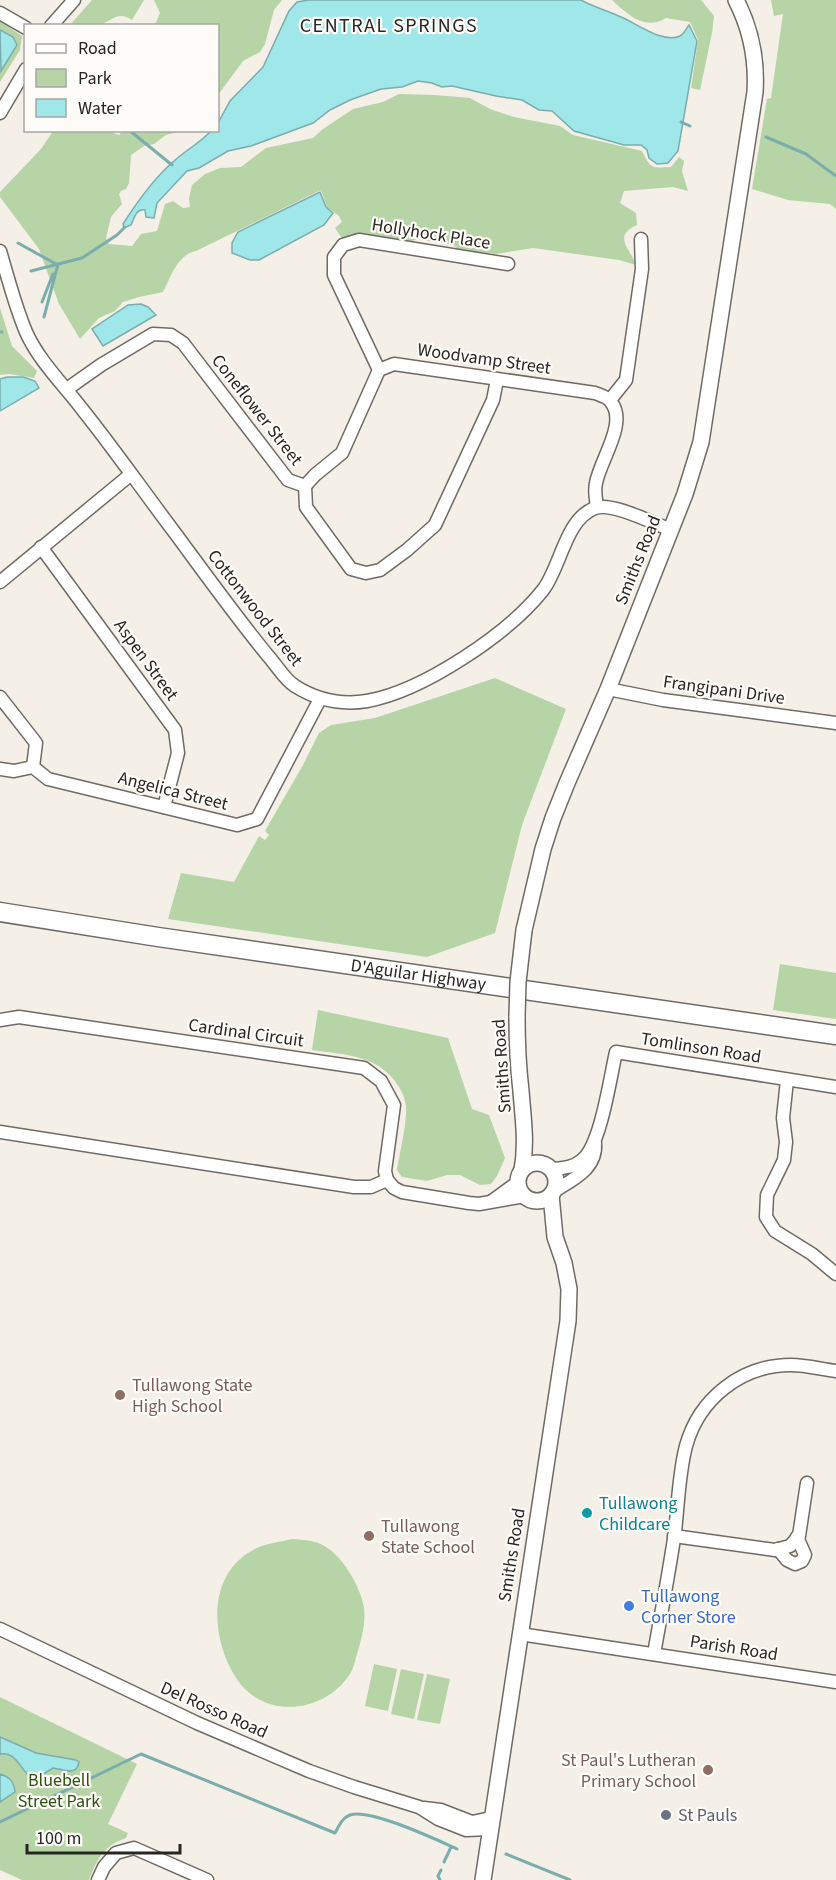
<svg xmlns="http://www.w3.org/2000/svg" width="836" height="1880" font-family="'Source Sans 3',sans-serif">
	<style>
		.green { fill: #b7d4a7 }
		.water { fill: #9fe7e8; stroke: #7badad; stroke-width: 1.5 }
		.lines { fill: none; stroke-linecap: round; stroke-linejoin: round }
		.stream { stroke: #7badad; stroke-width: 3 }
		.minor-casing { stroke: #6f6b64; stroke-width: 15 }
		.major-casing { stroke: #6f6b64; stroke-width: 18 }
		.highway-casing { stroke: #6f6b64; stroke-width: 21 }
		.minor { stroke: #fff; stroke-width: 12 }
		.major { stroke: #fff; stroke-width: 15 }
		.highway { stroke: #fff; stroke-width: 18 }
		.major-bridge-casing { stroke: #6f6b64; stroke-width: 18; stroke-linecap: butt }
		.major-bridge { stroke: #fff; stroke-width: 15 }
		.education-dot { fill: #8d6e63; stroke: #fefcf9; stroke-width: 2 }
		.culture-dot { fill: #0f9aa8; stroke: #fefcf9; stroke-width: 2 }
		.shop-dot { fill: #3f7fe0; stroke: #fefcf9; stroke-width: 2 }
		.worship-dot { fill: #6b7280; stroke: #fefcf9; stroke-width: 2 }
		.labels { text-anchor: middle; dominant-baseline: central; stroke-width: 4.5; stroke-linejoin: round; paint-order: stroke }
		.street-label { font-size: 18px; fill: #272623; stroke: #fefcf9 }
		.education-label { font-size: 18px; fill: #785e54; stroke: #fefcf9; text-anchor: start }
		.culture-label { font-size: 18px; fill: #0d838f; stroke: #fefcf9; text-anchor: start }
		.shop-label { font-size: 18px; fill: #366cbe; stroke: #fefcf9; text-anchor: start }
		.park-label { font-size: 18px; fill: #2e5211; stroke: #fefcf9 }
		.worship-label { font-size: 18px; fill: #5b616d; stroke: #fefcf9; text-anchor: start }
		.neighbourhood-label { font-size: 20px; letter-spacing: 1.5px; fill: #272623; stroke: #fefcf9 }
	</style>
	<rect width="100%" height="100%" fill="#f4efe7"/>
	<g class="green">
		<path d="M92 0H144L132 20C117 9 110 24 95 26 87 26 78 26 70 25Z"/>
		<polygon points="154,0 282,0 274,10 265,44 260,52 243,61 218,95 218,26 155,25 160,13"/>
		<path d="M612 0H701L714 16 712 33 700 90 691 88 698 40 690 22 666 18C645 31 628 15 612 0Z"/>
		<polygon points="771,0 836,0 836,209 830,204 788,200 752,189 767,99 771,98 783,14 774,16"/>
		<polygon points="0,21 22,36 20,50 0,82 0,71 17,45 13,37 0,30"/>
		<path d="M399 94 435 95 470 98 490 109 514 117 560 126 573 135 642 151C651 169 651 168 671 167L679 157 684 161 682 171 688 191 673 187 624 191 620 203 636 213 637 225C612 236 630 248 636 265L619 260 533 248 496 254 458 250 454 245 417 239 410 242 361 234 342 238 335 228 342 222 339 216 327 207 321 190 196 251C177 255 171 277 163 292L139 297 123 302 115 311 99 318 80 339 59 304 39 249 0 197V192L41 149 53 131H108L119 135 122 131H182L166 135 154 144 144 146 131 155 129 183 126 189 121 191 119 194 122 204 111 217 106 238 109 244 132 246 141 234 157 231 165 204 173 201 183 208 190 207 189 199 192 185 205 174 220 168 241 167 266 148 313 138 323 129 353 109 383 102Z"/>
		<polygon points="0,308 12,346 37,371 34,378 9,374 0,375"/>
		<polygon points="495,678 566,709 522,825 495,933 427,957 168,919 181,873 234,882 259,836 265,840 269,835 265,831 303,765 319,733 331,725 375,718"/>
		<polygon points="780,964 836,973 836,1019 773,1010"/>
		<path d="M318 1010 448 1038 472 1109 489 1115 505 1158 497 1176 491 1184 480 1185 460 1175H447L427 1181 402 1177 397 1170C400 1151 405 1132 406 1114 407 1104 404 1095 399 1087 380 1055 346 1055 312 1050Z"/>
		<path d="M292 1539C304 1540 316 1540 326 1547 344 1558 361 1588 364 1608 366 1623 361 1642 356 1657 355 1662 353 1669 350 1674 324 1714 263 1720 236 1678 210 1637 206 1572 257 1548 267 1543 281 1542 292 1539Z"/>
		<polygon points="374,1664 397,1669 388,1711 365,1706"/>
		<polygon points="401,1669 424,1674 414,1719 391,1714"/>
		<polygon points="427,1674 450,1679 440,1724 417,1720"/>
		<path d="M0 1697 137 1764 108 1824 128 1833 126 1838C102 1847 98 1858 89 1880H22L0 1870Z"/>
	</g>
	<g class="water">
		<path d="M309 0H581C594 7 608 11 621 17 636 23 663 44 680 36 684 34 686 29 689 25L697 41 678 151 668 163 657 164 649 158 647 150 641 145H624L574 131 552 111 539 110 522 100 496 96 452 86 442 87 432 83 418 81 402 87 381 89 350 100 330 110 313 123 251 146 228 151 199 168 187 171 157 203 154 218 146 217 145 210C136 208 134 219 131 225L124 228 123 224C137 202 154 178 174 161 186 150 200 143 211 131L218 130V123L230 101 263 67 289 11 297 2Z"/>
		<polygon points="0,30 13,37 17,45 1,71"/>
		<polygon points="320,192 326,207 333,213 324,225 259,260 250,260 232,253 232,243 238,232"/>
		<polygon points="141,304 148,307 156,315 103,346 92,329 128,305"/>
		<polygon points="7,377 23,377 35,381 39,388 0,411 0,379"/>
		<path d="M0 1737 36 1753 76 1760 79 1762C77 1777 62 1769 53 1768L37 1778H31C20 1769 16 1751 0 1754Z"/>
		<path d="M0 1774C10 1777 14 1782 15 1792L0 1802Z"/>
	</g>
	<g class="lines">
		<g class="stream">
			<polyline points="681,122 690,126"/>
			<polyline points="129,130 172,165"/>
			<polyline points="766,137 806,154 836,176"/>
			<polyline points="18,243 56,264"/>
			<polyline points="31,271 82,258 117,235 125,227"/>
			<polyline points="42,302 53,274"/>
			<polyline points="44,317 58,264"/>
			<polyline points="0,332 2,332"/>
			<path d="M0 1822 141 1754 335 1833C339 1826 342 1818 350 1815 370 1808 437 1840 457 1849"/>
			<polyline points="506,1854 570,1880"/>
			<polyline points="444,1862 451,1847"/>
			<polyline points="440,1880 438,1876 441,1870"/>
		</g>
		<defs>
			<g id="minor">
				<polyline points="0,13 26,28"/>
				<polyline points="51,26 74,0"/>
				<polyline points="0,113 26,69"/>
				<path d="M0 251C8 278 15 306 26 332 39 361 63 384 82 409 114 449 144 492 175 533 206 575 236 617 269 657 277 666 285 680 295 686 317 700 342 705 367 701 423 691 508 634 543 590 561 567 565 519 595 508 612 502 653 523 671 530"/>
				<polyline points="379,370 334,275 334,257 343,245 359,240 508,264"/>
				<polyline points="67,389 101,365 153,334 171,335 183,343 288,480 305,486 306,507 351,569 366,573 380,570 407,550 435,525 493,400 497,380"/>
				<polyline points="610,400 626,380 642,269 641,239"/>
				<path d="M305 486 315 475 342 453 379 370 394 364 595 393C600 395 608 397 611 402 628 423 600 460 596 483 594 491 596 499 597 507"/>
				<polyline points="41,547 175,730 178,753 164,807"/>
				<polyline points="0,582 130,475"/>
				<polyline points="608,689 663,700 836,723"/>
				<polyline points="0,697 36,743 33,767 48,779 237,825 257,819 320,699"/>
				<polyline points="0,769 14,771 33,767"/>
				<polyline points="0,1020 19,1017 364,1068 381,1081 394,1105 385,1171 387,1180"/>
				<polyline points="787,1080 783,1118 786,1142 784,1160 767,1195 766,1217 775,1231 812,1254 836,1274"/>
				<polyline points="0,1132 354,1187 371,1187 387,1180 394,1188 402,1192 469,1203 479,1204 525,1196"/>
				<path d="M551 1169C562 1168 573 1168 582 1160 601 1145 610 1078 616 1052L836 1087"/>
				<path d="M553 1192C573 1179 597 1169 595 1143"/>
				<polyline points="492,1201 518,1182"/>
				<polyline points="674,1536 775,1550 790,1546 799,1536 807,1483"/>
				<polyline points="778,1549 787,1560 795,1564 802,1561 805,1555 797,1537"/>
				<polyline points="0,1629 197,1723 309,1771 354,1787 419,1807 438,1819 466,1830 490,1829"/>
				<polyline points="520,1634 836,1682"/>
				<path d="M654 1654C661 1614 669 1573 675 1532 678 1505 679 1472 686 1446 699 1399 741 1365 791 1365 805 1365 821 1369 836 1371"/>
				<polyline points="424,1808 441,1810 472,1822 491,1818"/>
				<polyline points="98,1880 104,1867 116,1853 134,1848 207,1880"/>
			</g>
			<g id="major">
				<path d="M524 930 543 849 553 818 567 783 608 689 685 494 701 442 755 92C757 59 751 29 736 0"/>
				<path d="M517 1016C517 1041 518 1066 521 1091 523 1118 527 1143 522 1170"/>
				<circle cx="537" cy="1182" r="19"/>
				<polyline points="483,1880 568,1321 569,1289 564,1263 555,1237 551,1195"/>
			</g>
			<g id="highway">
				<path id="s1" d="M0 912 158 937 836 1035"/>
			</g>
		</defs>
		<use href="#minor" class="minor-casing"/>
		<use href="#major" class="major-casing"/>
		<use href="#highway" class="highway-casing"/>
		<use href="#minor" class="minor"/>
		<use href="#major" class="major"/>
		<use href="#highway" class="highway"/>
		<defs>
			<polyline id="major-bridge" points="517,1016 518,982 524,930"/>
		</defs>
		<use href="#major-bridge" class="major-bridge-casing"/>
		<use href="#major-bridge" class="major-bridge"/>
	</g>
	<g class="education-dot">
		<circle cx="120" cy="1395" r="6"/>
		<circle cx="369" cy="1536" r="6"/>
		<circle cx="708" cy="1770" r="6"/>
	</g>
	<circle class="culture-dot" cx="587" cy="1513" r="6"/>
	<circle class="shop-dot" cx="629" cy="1606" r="6"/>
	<circle class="worship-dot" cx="666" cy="1815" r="6"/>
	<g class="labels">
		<g class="street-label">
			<text transform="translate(431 234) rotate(9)">Hollyhock Place</text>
			<text transform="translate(484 359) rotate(8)">Woodvamp Street</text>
			<text transform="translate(257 410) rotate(52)">Coneflower Street</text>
			<text transform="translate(638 560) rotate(-68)">Smiths Road</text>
			<text transform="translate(255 608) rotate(52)">Cottonwood Street</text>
			<text transform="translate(146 660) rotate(54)">Aspen Street</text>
			<text transform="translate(724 690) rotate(8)">Frangipani Drive</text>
			<text transform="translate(173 791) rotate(14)">Angelica Street</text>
			<text stroke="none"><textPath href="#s1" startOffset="423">D'Aguilar Highway</textPath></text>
			<text transform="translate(246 1033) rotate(8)">Cardinal Circuit</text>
			<text transform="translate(701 1048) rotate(9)">Tomlinson Road</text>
			<text transform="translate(502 1066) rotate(-94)">Smiths Road</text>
			<text transform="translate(512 1555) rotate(-81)">Smiths Road</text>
			<text transform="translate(734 1648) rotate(9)">Parish Road</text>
			<text transform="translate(214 1710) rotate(24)">Del Rosso Road</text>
		</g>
		<g class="education-label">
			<text x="132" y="1385">Tullawong State<tspan x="132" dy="21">High School</tspan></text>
			<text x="381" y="1526">Tullawong<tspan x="381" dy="21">State School</tspan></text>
			<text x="696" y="1760" text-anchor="end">St Paul's Lutheran<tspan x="696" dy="21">Primary School</tspan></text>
		</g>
		<g class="culture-label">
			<text x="599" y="1503">Tullawong<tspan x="599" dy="21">Childcare</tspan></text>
		</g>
		<g class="shop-label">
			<text x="641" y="1596">Tullawong<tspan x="641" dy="21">Corner Store</tspan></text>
		</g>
		<g class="park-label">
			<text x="59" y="1780">Bluebell<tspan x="59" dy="21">Street Park</tspan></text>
		</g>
		<g class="worship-label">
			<text x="678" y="1815">St Pauls</text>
		</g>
		<g class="neighbourhood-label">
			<text x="389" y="26">CENTRAL SPRINGS</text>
		</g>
	</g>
	<rect x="24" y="24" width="195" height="108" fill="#fefcf9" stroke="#a8a6a3" stroke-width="1.5"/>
	<rect x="36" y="44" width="30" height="9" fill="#ffffff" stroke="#a8a6a3" stroke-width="1.5"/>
	<text x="78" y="54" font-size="18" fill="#272623">Road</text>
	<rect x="36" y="69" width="30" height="18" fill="#b7d4a7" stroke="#a8a6a3" stroke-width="1.5"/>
	<text x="78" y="84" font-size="18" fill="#272623">Park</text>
	<rect x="36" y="99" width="30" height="18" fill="#9fe7e8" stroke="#a8a6a3" stroke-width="1.5"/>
	<text x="78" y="114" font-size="18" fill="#272623">Water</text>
	<path d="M27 1844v9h153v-9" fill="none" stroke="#272623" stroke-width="3"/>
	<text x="36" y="1844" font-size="18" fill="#272623" stroke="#fefcf9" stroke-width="4.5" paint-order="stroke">100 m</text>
</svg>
